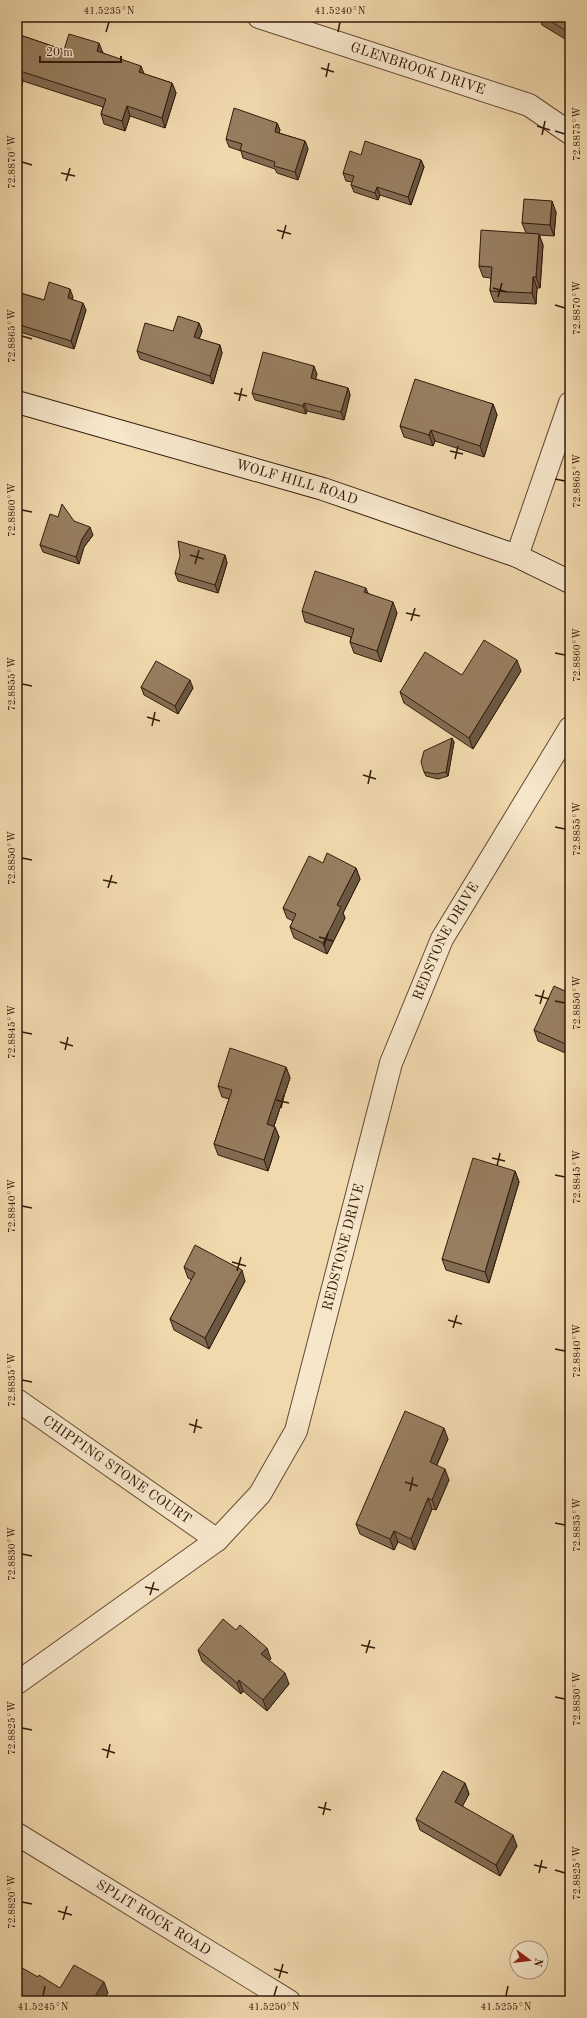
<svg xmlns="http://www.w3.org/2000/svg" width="587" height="2018" font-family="'Old Standard TT',serif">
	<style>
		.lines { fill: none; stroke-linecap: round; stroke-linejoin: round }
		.street-casing { stroke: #644a34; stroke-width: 24 }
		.secondary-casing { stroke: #351b0b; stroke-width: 24 }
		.street { stroke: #f6e6ca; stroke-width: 22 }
		.secondary { stroke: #f6e6ca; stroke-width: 22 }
		.wall { fill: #826c53; stroke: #351b0b }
		.shaded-wall { fill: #6a5843; stroke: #351b0b }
		.building { fill: #977e60; stroke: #351b0b }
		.ticks { fill: none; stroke: #351b0b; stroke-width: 1.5 }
		.labels { text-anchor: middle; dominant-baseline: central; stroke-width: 4; stroke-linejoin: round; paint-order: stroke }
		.street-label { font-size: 14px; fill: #351b0b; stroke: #f6e6ca }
		.neatline { fill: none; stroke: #351b0b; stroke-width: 1.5 }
		.ticks-label { font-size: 10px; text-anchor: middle; fill: #351b0b }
	</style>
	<rect width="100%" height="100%" fill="#f1d9ae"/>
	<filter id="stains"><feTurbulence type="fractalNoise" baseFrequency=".005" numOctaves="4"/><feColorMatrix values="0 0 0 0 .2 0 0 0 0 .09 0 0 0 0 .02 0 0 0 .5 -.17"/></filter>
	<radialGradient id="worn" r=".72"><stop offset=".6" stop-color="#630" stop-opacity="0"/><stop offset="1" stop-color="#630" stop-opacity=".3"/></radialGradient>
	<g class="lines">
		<defs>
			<g id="street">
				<path id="s1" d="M259 17 529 105 570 133"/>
				<polyline points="517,556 570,403"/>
				<path id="s2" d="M17 1400 217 1540"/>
				<path id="s3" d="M17 1683 217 1540 260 1494 296 1431 391 1063 442 939 570 728"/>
				<path id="s4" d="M17 1834 289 2001"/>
			</g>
			<g id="secondary">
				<path id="s5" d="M17 402 323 489 517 556 570 582"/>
			</g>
		</defs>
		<use href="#street" class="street-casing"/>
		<use href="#secondary" class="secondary-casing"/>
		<use href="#street" class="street"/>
		<use href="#secondary" class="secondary"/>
	</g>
	<g class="wall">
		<polygon points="539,17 570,17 570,42 542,25"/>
		<polygon points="17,34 64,50 103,53 144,74 172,83 176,93 165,128 130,116 125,131 104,124 101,114 103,107 23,81 20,92 17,91"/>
		<polygon points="277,123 280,130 279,133 305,141 308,149 298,180 277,173 275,169 243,158 241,151 229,147 226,139"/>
		<polygon points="361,155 421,160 424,167 411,205 380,195 378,200 354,192 351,185 352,182 346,181 343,173"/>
		<polygon points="556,212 554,236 539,235 543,245 540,288 537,288 536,304 494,302 490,291 491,278 483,277 479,266 526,233 522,223"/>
		<polygon points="17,292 44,300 73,297 72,299 86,310 74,349 17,331"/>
		<polygon points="199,323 202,331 199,339 220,345 222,353 213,384 140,359 137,351 173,331"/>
		<polygon points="317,374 315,379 348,388 350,395 344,420 307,411 306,414 255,400 252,393"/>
		<polygon points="493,404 497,415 484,457 435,441 433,446 404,437 400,426"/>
		<polygon points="58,517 93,535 84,547 79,564 43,552 40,545"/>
		<polygon points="225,555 227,563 218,593 178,581 175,573"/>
		<polygon points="368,593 397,613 381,662 354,653 350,642 351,637 305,622 302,611"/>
		<polygon points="521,671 473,749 404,703 400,692"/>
		<polygon points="141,687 193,688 178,714 144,695"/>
		<polygon points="454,742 448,776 438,779 426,776 424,772"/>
		<polygon points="323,863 356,868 360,879 343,913 345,918 327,954 294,938 290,927 293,921 287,918 283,908"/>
		<polygon points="570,981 570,1055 538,1041 534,1030 565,991"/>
		<polygon points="286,1067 290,1078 274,1126 275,1127 279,1137 268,1171 218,1155 214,1144 229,1099 222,1097 218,1086"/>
		<polygon points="515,1171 519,1182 489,1283 446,1270 442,1259"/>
		<polygon points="184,1267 245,1281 209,1349 174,1330 170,1319 192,1280 188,1278"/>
		<polygon points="448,1439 437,1465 449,1480 436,1510 432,1509 415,1550 398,1542 394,1550 360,1534 356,1524"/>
		<polygon points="198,1650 271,1659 269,1661 289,1684 267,1711 243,1691 241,1694 202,1661"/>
		<polygon points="465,1783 469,1794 462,1806 517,1846 500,1876 420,1830 416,1819"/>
	</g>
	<g class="shaded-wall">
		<polygon points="99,43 103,53 97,51"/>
		<polygon points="141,66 145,76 139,72"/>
		<polygon points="20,71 23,81 20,92 17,85 17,80"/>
		<polygon points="172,83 176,93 165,128 162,118"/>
		<polygon points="127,106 130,116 125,131 122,121"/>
		<polygon points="277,123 280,130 277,139 275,132"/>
		<polygon points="305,141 308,149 298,180 295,172"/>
		<polygon points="421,160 424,167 411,205 408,197"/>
		<polygon points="377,187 380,195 378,200 375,193"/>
		<polygon points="552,201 556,212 554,236 550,225"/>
		<polygon points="539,234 543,245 540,288 536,277"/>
		<polygon points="533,277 537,288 536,304 532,293"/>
		<polygon points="70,289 73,297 70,305 68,298"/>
		<polygon points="83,303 86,310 74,349 71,341"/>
		<polygon points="199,323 202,331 197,345 194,337"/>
		<polygon points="220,345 222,353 213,384 210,376"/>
		<polygon points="314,366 317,374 314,386 311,378"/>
		<polygon points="348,388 350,395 344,420 341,412"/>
		<polygon points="304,403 307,411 306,414 303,406"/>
		<polygon points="493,404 497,415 484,457 480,446"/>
		<polygon points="431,430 435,441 433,446 429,435"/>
		<polygon points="90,527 93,535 84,547 79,564 76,557 82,539"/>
		<polygon points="225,555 227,563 218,593 215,585"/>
		<polygon points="366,588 370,599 364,592"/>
		<polygon points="393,602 397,613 381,662 377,651"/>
		<polygon points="517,660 521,671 473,749 469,738"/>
		<polygon points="190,680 193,688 178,714 175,706"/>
		<polygon points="452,738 454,742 448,776 446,772"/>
		<polygon points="356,868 360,879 343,913 345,918 327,954 323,943 337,905"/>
		<polygon points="286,1067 290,1078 271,1135 267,1124"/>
		<polygon points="275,1127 279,1137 268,1171 264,1160"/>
		<polygon points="515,1171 519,1182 489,1283 485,1272"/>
		<polygon points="242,1270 245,1281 209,1349 205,1338"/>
		<polygon points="444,1428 448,1439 433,1473 430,1462"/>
		<polygon points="445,1469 449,1480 436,1510 432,1500"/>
		<polygon points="428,1498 432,1509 415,1550 411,1539"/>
		<polygon points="394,1531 398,1542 394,1550 390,1539"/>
		<polygon points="267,1648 271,1659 265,1665 261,1654"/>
		<polygon points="285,1673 289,1684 267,1711 263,1700"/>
		<polygon points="239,1680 243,1691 241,1694 237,1683"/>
		<polygon points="465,1783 469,1794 459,1813 455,1802"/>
		<polygon points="513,1835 517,1846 500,1876 496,1865"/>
		<polygon points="104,1982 108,1993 103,2001 92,2001"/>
	</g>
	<g class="building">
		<polygon points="543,17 570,17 570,33"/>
		<polygon points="17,34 64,50 69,34 99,43 97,51 141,66 139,72 172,83 162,118 127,106 122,121 101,114 106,99 20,71 17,80"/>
		<polygon points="234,108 277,123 275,132 305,141 295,172 274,166 275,162 240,150 242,144 226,139"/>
		<polygon points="365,141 421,160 408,197 377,187 375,193 351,185 354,176 343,173 350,151 361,155"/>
		<polygon points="524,199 552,201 550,225 522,223"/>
		<polygon points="481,230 539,234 536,277 533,277 532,293 490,291 492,267 479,266"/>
		<polygon points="49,282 70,289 68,298 83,303 71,341 17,324 17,292 44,300"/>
		<polygon points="178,316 199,323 194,337 220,345 210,376 137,351 145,323 173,331"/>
		<polygon points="263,352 314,366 311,378 348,388 341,412 304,403 303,406 252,393"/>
		<polygon points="415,379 493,404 480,446 431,430 429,435 400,426"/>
		<polygon points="62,504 74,521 90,527 82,539 76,557 40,545 50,514 58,517"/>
		<polygon points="178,541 225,555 215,585 175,573 180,556"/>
		<polygon points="315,571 366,588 364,592 393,602 377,651 350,642 354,629 302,611"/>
		<polygon points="484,640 517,660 469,738 400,692 425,652 462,675"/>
		<polygon points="156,661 190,680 175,706 141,687"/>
		<polygon points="452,738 446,772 436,774 424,772 421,762 424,751"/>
		<polygon points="327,853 356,868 337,905 341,907 323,943 290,927 296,914 283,908 309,856 323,863"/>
		<polygon points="570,981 570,1046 534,1030 554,986 565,991"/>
		<polygon points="230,1048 286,1067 267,1124 275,1127 264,1160 214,1144 232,1090 218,1086"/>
		<polygon points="473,1158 515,1171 485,1272 442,1259"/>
		<polygon points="195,1245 242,1270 205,1338 170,1319 195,1273 184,1267"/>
		<polygon points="405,1411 444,1428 430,1462 445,1469 432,1500 428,1498 411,1539 394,1531 390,1539 356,1524"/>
		<polygon points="223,1619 236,1630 240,1625 267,1648 261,1654 285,1673 263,1700 239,1680 237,1683 198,1650"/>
		<polygon points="443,1771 465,1783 455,1802 513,1835 496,1865 416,1819"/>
		<polygon points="17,1965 38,1977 39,1975 60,1988 74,1965 104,1982 92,2001 17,2001"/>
	</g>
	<path class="ticks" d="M106 32 109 22M338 32 340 22M321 68 334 72M326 77 329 63M537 126 550 130M555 131 565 134M542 135 545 121M22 162 32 165M61 173 75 176M66 181 70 168M277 230 291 234M282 239 286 225M493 288 507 292M498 297 502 283M555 305 565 308M22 336 32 339M234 393 247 396M239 401 242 388M450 451 463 454M455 459 458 446M555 479 565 481M22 510 32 512M190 555 204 559M195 564 199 550M406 613 420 616M411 621 415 608M555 653 565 655M22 684 32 686M147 717 160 721M152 726 155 712M363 775 376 779M368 784 371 770M555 827 565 829M22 858 32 860M103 880 117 883M108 888 112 875M319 937 333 941M324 946 328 933M535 995 549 999M555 1001 565 1003M540 1004 544 990M22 1032 32 1034M60 1042 73 1046M65 1050 68 1037M276 1100 289 1103M281 1108 284 1095M492 1158 505 1161M497 1166 500 1153M555 1175 565 1177M22 1206 32 1208M232 1262 246 1266M237 1271 241 1257M448 1320 462 1324M453 1328 457 1315M555 1349 565 1351M22 1380 32 1382M189 1424 202 1428M194 1433 197 1419M405 1482 418 1486M410 1491 413 1477M555 1523 565 1525M22 1554 32 1556M145 1587 159 1590M150 1595 154 1582M361 1645 375 1648M366 1653 370 1640M555 1697 565 1699M22 1728 32 1730M102 1749 115 1753M107 1758 110 1744M318 1807 331 1810M323 1815 326 1802M534 1865 547 1868M555 1870 565 1873M539 1873 542 1860M22 1902 32 1904M58 1911 72 1915M63 1920 67 1906M274 1969 288 1973M279 1978 283 1964M43 1996 45 1986M274 1996 277 1986M506 1996 508 1986"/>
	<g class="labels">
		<g class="street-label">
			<text stroke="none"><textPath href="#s1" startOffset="167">GLENBROOK DRIVE</textPath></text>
			<text stroke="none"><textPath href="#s5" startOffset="291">WOLF HILL ROAD</textPath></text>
			<text stroke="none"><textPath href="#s3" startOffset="895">REDSTONE DRIVE</textPath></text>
			<text stroke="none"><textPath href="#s3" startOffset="571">REDSTONE DRIVE</textPath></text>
			<text stroke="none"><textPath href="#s2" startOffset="122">CHIPPING STONE COURT</textPath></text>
			<text stroke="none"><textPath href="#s4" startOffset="160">SPLIT ROCK ROAD</textPath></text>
		</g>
	</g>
	<rect width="587" height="2018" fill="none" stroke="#f1d9ae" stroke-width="44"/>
	<g transform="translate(529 1960) rotate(105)"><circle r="19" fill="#f6e6ca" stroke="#a9957e"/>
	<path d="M0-3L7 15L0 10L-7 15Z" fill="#8f2418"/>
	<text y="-6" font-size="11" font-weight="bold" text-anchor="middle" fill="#351b0b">N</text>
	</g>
	<path d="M40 56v6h81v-6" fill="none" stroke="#351b0b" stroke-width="2"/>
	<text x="46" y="56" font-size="12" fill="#351b0b" stroke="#f6e6ca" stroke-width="3" paint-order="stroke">20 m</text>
	<rect x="22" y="22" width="543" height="1974" class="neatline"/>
	<g class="ticks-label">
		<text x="109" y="14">41.5235°N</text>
		<text x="340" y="14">41.5240°N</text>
		<text transform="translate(576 134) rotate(-90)" y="4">72.8875°W</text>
		<text transform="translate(11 162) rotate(-90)" y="4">72.8870°W</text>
		<text transform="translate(576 308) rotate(-90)" y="4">72.8870°W</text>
		<text transform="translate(11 336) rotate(-90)" y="4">72.8865°W</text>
		<text transform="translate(576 481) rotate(-90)" y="4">72.8865°W</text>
		<text transform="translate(11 510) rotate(-90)" y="4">72.8860°W</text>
		<text transform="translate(576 655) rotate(-90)" y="4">72.8860°W</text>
		<text transform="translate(11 684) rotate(-90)" y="4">72.8855°W</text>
		<text transform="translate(576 829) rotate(-90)" y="4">72.8855°W</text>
		<text transform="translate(11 858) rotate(-90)" y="4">72.8850°W</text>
		<text transform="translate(576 1003) rotate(-90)" y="4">72.8850°W</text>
		<text transform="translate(11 1032) rotate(-90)" y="4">72.8845°W</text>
		<text transform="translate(576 1177) rotate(-90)" y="4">72.8845°W</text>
		<text transform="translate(11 1206) rotate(-90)" y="4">72.8840°W</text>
		<text transform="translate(576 1351) rotate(-90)" y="4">72.8840°W</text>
		<text transform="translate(11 1380) rotate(-90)" y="4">72.8835°W</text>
		<text transform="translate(576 1525) rotate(-90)" y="4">72.8835°W</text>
		<text transform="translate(11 1554) rotate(-90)" y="4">72.8830°W</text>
		<text transform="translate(576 1699) rotate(-90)" y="4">72.8830°W</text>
		<text transform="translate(11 1728) rotate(-90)" y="4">72.8825°W</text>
		<text transform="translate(576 1873) rotate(-90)" y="4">72.8825°W</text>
		<text transform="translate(11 1902) rotate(-90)" y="4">72.8820°W</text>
		<text x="43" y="2010">41.5245°N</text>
		<text x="274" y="2010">41.5250°N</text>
		<text x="506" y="2010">41.5255°N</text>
	</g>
	<rect width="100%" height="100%" filter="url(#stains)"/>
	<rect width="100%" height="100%" fill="url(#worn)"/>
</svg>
